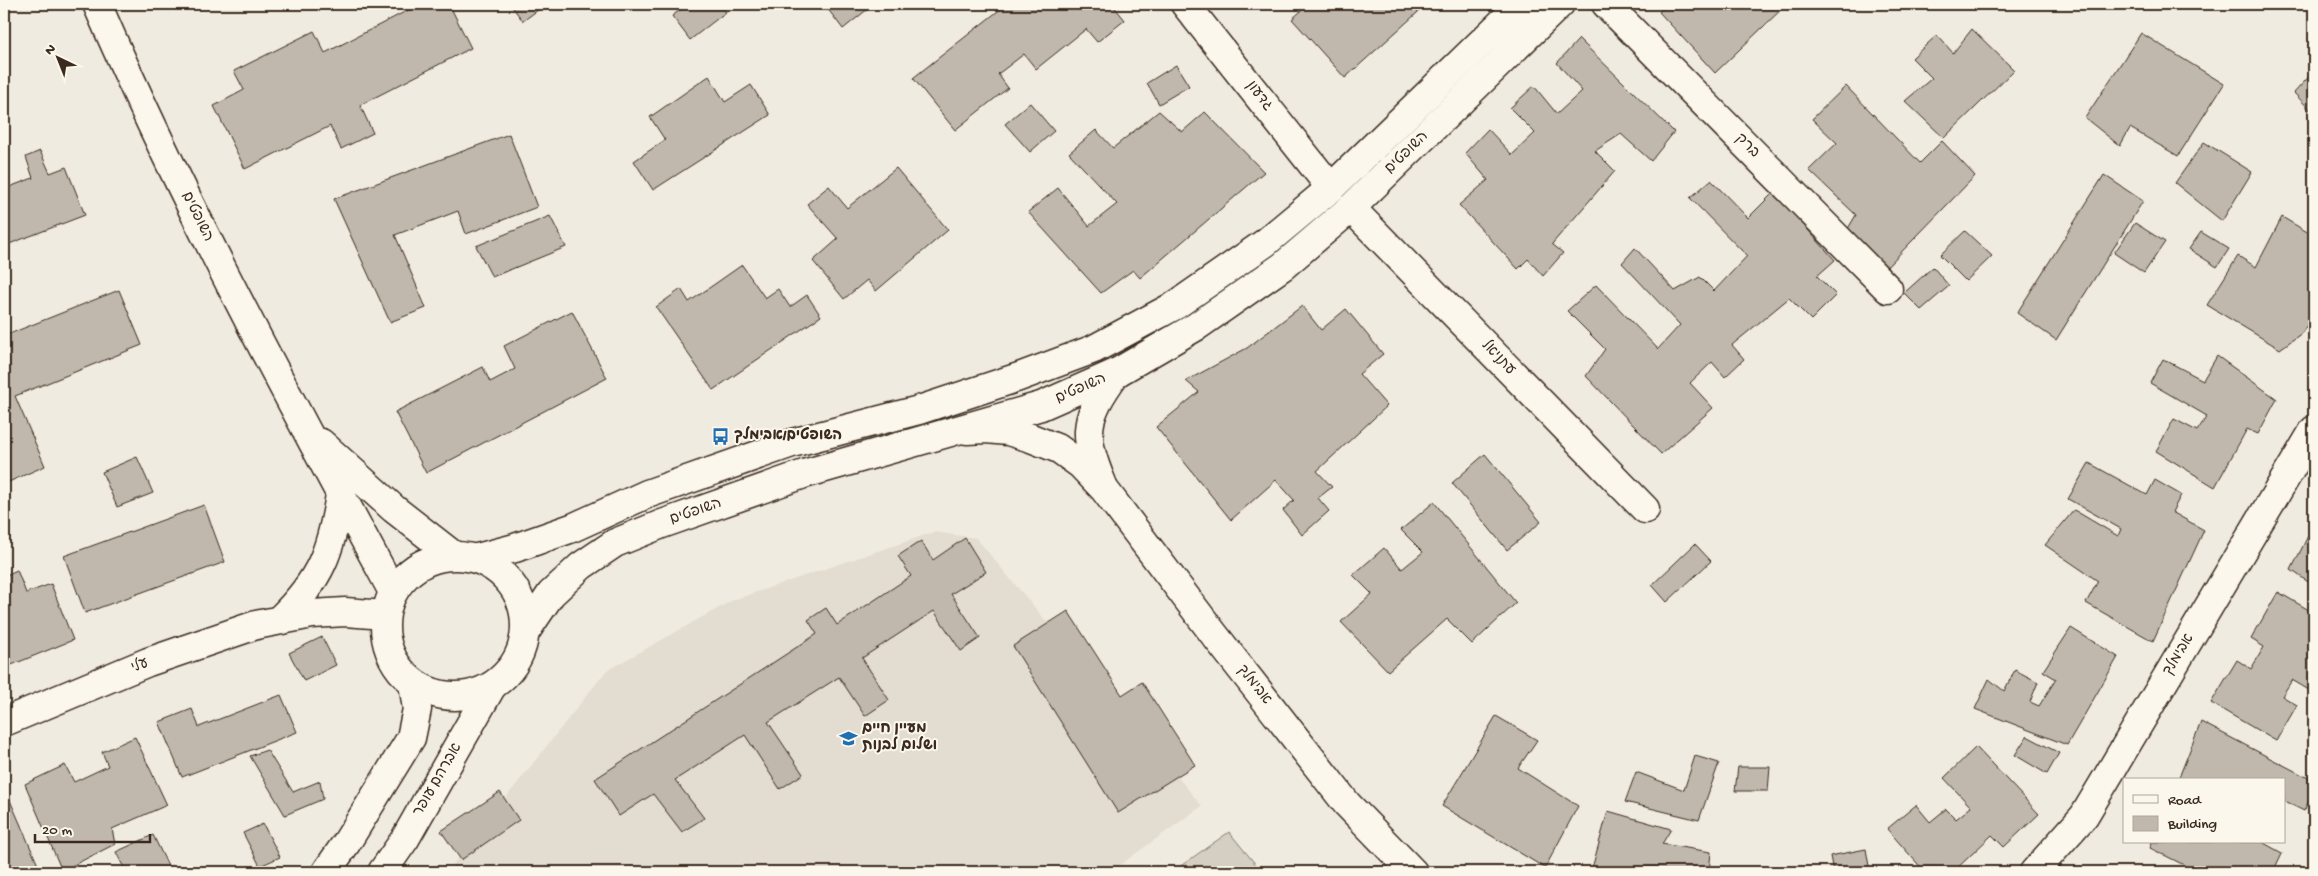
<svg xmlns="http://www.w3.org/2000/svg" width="2318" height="876" font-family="'Gochi Hand','Playpen Sans Hebrew',sans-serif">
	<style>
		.built { fill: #e2dcd1 }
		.green { fill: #d5cec3; stroke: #887c70 }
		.building { fill: #c0b8ad; stroke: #3b2a1e }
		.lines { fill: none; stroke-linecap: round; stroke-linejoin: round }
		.street-casing { stroke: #3b2a1e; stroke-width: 31 }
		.secondary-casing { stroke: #3b2a1e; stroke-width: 31 }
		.street { stroke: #fbf7ec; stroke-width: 28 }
		.secondary { stroke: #fbf7ec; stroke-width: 28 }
		.labels { text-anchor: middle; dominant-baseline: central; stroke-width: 4; stroke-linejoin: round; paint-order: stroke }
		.street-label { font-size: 15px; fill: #3b2a1e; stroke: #fbf7ec }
		.poi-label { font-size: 15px; font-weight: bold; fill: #3b2a1e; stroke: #fbf7ec; text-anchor: start }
	</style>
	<rect width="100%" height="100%" fill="#f0ebe0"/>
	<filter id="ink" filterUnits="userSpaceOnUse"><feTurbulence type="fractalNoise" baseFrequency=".02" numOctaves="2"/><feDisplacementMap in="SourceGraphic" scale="10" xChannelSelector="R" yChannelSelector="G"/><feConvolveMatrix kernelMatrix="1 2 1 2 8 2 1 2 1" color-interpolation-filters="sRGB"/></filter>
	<g filter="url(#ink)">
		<polygon class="built" points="934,532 976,538 1202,806 1110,872 447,872 606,671 733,600"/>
		<polygon class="green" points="1229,832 1262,872 1172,872"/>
		<g class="building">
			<polygon points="420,4 449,4 471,48 360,105 373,133 341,149 330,126 245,169 214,106 244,90 234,71 314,31 325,53"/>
			<polygon points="510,4 546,4 523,21"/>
			<polygon points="688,4 720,4 726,12 690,40 672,16"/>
			<polygon points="824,4 874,4 843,29"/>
			<polygon points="1007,4 1112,4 1125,20 1097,42 1086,29 1036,69 1024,54 998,74 1008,88 955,130 913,78"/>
			<polygon points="1309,4 1427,4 1345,78 1292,19"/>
			<polygon points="1667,4 1787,4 1715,73 1659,12"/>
			<polygon points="1972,29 2014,70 1944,138 1905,101 1932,78 1912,58 1937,35 1953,53"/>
			<polygon points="2141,33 2224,84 2178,156 2130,128 2120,146 2085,118"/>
			<polygon points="1579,39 1674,132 1651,161 1621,134 1595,151 1615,171 1552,244 1563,253 1543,276 1528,259 1518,269 1459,205 1488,180 1465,153 1488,129 1512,155 1535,133 1510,108 1534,86 1557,114 1582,91 1557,63"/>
			<polygon points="1176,65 1189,86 1159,104 1147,83"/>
			<polygon points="2314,71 2314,114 2294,93"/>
			<polygon points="709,76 725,102 751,85 770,115 653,190 634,161 665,140 650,117"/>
			<polygon points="1846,86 1920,163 1942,141 1975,176 1882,272 1846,232 1856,215 1809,170 1837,143 1812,119"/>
			<polygon points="1030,103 1054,131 1030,152 1005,124"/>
			<polygon points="1159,111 1182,132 1205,112 1264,172 1140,278 1133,270 1101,293 1028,212 1058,188 1089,226 1117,204 1069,153 1096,130 1113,148"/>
			<polygon points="509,134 537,207 466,234 458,211 395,235 426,308 390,322 334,199"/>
			<polygon points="2204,142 2252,172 2222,221 2175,183"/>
			<polygon points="40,151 50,173 66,167 85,215 4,246 4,189 33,178 26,157"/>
			<polygon points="896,168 948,230 876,291 867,280 844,299 813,261 838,239 807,204 829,186 847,208"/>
			<polygon points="2104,175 2143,201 2056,340 2017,313"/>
			<polygon points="1711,180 1748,218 1774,192 1835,260 1817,276 1836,295 1811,320 1789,298 1732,345 1744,359 1725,377 1712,362 1690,383 1713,408 1661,454 1586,376 1605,349 1567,311 1596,285 1658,349 1680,325 1622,263 1635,248 1675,291 1700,277 1714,291 1747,256 1690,198"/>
			<polygon points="550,216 566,247 492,277 476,246"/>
			<polygon points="2282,217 2314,236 2314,314 2302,333 2280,349 2207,305 2238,256 2256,267"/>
			<polygon points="2135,223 2165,242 2144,273 2114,253"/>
			<polygon points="1965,231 1992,256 1966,281 1940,255"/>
			<polygon points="2201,232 2229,249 2217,267 2189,249"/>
			<polygon points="742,265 765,298 778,289 790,307 807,295 821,316 713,390 656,307 681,289 689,302"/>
			<polygon points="1933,267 1949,286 1921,310 1904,293"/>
			<polygon points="119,290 142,345 15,396 45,466 4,484 4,336"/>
			<polygon points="1302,306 1321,330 1346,309 1383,354 1359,374 1387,406 1317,471 1332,487 1318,498 1329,511 1302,535 1283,510 1294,500 1276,480 1231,520 1156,427 1199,392 1186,381 1247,348"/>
			<polygon points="572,311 607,378 426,473 395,412 483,367 490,382 515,369 504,346"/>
			<polygon points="2217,356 2277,399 2258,434 2247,429 2215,487 2156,451 2174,419 2197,431 2207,416 2150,383 2163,359 2203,380"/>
			<polygon points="1485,454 1541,522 1507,550 1452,483"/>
			<polygon points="137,457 153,493 117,507 102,472"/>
			<polygon points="2089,463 2147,495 2155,480 2181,495 2172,512 2204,530 2153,641 2086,603 2098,581 2045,545 2074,510 2118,536 2121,529 2068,499"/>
			<polygon points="1434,502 1516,603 1472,644 1447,619 1388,671 1341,622 1372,594 1353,575 1384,548 1402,569 1423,552 1401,530"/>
			<polygon points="204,505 225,562 85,613 64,556"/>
			<polygon points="2312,528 2314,529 2314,586 2291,570"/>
			<polygon points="965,538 986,572 951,594 980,638 961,651 934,611 862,658 889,700 865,716 839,677 768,722 803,774 780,789 745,735 675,780 704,818 682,832 653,794 619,816 595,779 817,634 808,620 826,608 837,625 911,576 898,556 921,541 933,560"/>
			<polygon points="1695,544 1711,561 1667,602 1652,585"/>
			<polygon points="17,570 26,593 51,584 73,640 4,668 4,576"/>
			<polygon points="2278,592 2314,613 2314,693 2292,680 2282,696 2297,705 2276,741 2211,703 2237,660 2251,669 2264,647 2251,639"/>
			<polygon points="1068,611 1122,695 1142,682 1195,765 1118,813 1013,646"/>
			<polygon points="2071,628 2118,657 2067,745 1975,709 1989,679 2004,691 2015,670 2038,682 2030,702 2039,706 2056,679 2043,671"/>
			<polygon points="322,637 336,665 304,681 289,653"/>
			<polygon points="281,695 297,732 182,777 159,722 192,709 199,727"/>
			<polygon points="1496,716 1537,740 1518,768 1578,806 1545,868 1442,806"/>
			<polygon points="2201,722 2314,781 2314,791 2304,811 2284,801 2284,780 2178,780"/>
			<polygon points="2027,736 2059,753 2047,774 2015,755"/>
			<polygon points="135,737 167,805 112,829 115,844 62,871 25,784 65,765 74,782 108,766 102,752"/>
			<polygon points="1976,747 2039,814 2004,847 1992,835 1953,872 1925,872 1887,829 1916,805 1930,822 1946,809 1956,819 1971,807 1944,778"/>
			<polygon points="267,750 293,792 320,781 323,799 285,815 250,756"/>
			<polygon points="1695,756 1719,763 1699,820 1625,802 1636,772 1684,790"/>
			<polygon points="1738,767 1770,767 1768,791 1735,791"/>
			<polygon points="500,792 519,820 461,860 441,831"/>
			<polygon points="9,798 41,872 4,872 4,800"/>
			<polygon points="1608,811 1671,829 1662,844 1711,852 1709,872 1591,872"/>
			<polygon points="263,824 280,857 260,866 243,833"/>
			<polygon points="153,835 169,868 162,872 126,872 116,852"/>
			<polygon points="2152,842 2262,842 2282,853 2273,872 2198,872 2150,848"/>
			<polygon points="1866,849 1870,872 1833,872 1830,856"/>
		</g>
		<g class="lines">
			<defs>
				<g id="street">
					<path d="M97 4C184 205 289 399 393 592"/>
					<polyline points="1185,4 1331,188"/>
					<polyline points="1606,4 1888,289"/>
					<polyline points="1351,208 1645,509"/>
					<polyline points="967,430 986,429 1008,431 1031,438 1059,449 1081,465 1104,489 1213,633 1347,804 1413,872"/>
					<polyline points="321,443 394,509 453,555"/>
					<path d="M1102 483C1081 433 1085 416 1116 373"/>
					<path d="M280 619C321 579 331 551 340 495"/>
					<polyline points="4,722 148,662 256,625 312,614 345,612 385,615"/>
					<polyline points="2034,872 2084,816 2314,430"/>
				</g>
				<g id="secondary">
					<circle cx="455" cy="626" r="70"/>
					<polyline points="477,558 515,548 572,528 647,494 792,443 919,410 1019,377 1094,349 1176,305 1265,243 1331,188 1521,4"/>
					<polyline points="526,631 551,594 581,566 615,543 662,524 804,474 1041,406 1116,373 1197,326 1283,266 1351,208 1560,4"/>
					<polyline points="326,872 347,842 411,738 417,709 413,683"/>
					<polyline points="382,872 405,839 492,686"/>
				</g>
			</defs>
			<use href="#street" class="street-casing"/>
			<use href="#secondary" class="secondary-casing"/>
			<use href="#street" class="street"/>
			<use href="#secondary" class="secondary"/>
		</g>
	</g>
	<defs>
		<symbol id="bus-bare" viewBox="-9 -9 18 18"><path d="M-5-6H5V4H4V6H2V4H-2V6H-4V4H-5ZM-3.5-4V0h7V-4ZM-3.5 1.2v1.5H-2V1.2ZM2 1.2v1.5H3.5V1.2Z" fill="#1f6fb2" stroke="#fbf7ec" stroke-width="2.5" paint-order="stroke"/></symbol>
		<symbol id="school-bare" viewBox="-9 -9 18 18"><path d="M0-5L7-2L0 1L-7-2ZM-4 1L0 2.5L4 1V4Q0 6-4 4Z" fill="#1f6fb2" stroke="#fbf7ec" stroke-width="2.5" paint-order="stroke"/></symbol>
	</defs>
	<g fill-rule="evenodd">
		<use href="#bus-bare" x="708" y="424" width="25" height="25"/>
		<use href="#school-bare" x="836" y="726" width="25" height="25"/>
	</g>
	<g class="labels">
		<g class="street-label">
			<text transform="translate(1259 96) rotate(52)">גדעון</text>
			<text transform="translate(1747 146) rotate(45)">ברק</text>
			<text transform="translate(1407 153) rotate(-44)">השופטים</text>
			<text transform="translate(197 217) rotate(64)">השופטים</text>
			<text transform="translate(1498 358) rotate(46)">עתניאל</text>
			<text transform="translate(1081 389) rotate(-24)">השופטים</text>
			<text transform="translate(696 512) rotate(-19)">השופטים</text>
			<text transform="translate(2179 655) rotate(-59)">אבימלך</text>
			<text transform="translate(140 666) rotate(-22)">עלי</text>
			<text transform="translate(1254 685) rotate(52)">אבימלך</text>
			<text transform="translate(438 780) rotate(-60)">אברהם עופר</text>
		</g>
		<g class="poi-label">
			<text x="734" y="436">השופטים/אבימלך</text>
			<text x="862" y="729">מעיין חיים<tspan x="862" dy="17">ושלום לבנות</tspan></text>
		</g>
	</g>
	<rect width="2318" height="876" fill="none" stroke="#fbf7ec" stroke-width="20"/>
	<rect x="10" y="10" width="2298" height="856" fill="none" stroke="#3b2a1e" stroke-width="2" filter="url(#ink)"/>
	<rect x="2123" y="778" width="162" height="65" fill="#fbf7ec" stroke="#aea59a"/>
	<rect x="2133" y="795" width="25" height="8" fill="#fbf7ec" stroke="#aea59a"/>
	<text x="2168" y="804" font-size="15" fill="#3b2a1e">Road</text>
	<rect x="2133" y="816" width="25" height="15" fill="#c0b8ad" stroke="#aea59a"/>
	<text x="2168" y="828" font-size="15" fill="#3b2a1e">Building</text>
	<g transform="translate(58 58) rotate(317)" stroke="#fbf7ec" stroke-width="4" paint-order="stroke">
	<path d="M0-4L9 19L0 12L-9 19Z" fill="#3b2a1e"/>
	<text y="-8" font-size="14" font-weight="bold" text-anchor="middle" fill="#3b2a1e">N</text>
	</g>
	<path d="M35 834v8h115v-8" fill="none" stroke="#3b2a1e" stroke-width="2.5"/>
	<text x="42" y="834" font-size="15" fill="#3b2a1e" stroke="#fbf7ec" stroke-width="4" paint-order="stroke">20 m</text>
</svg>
